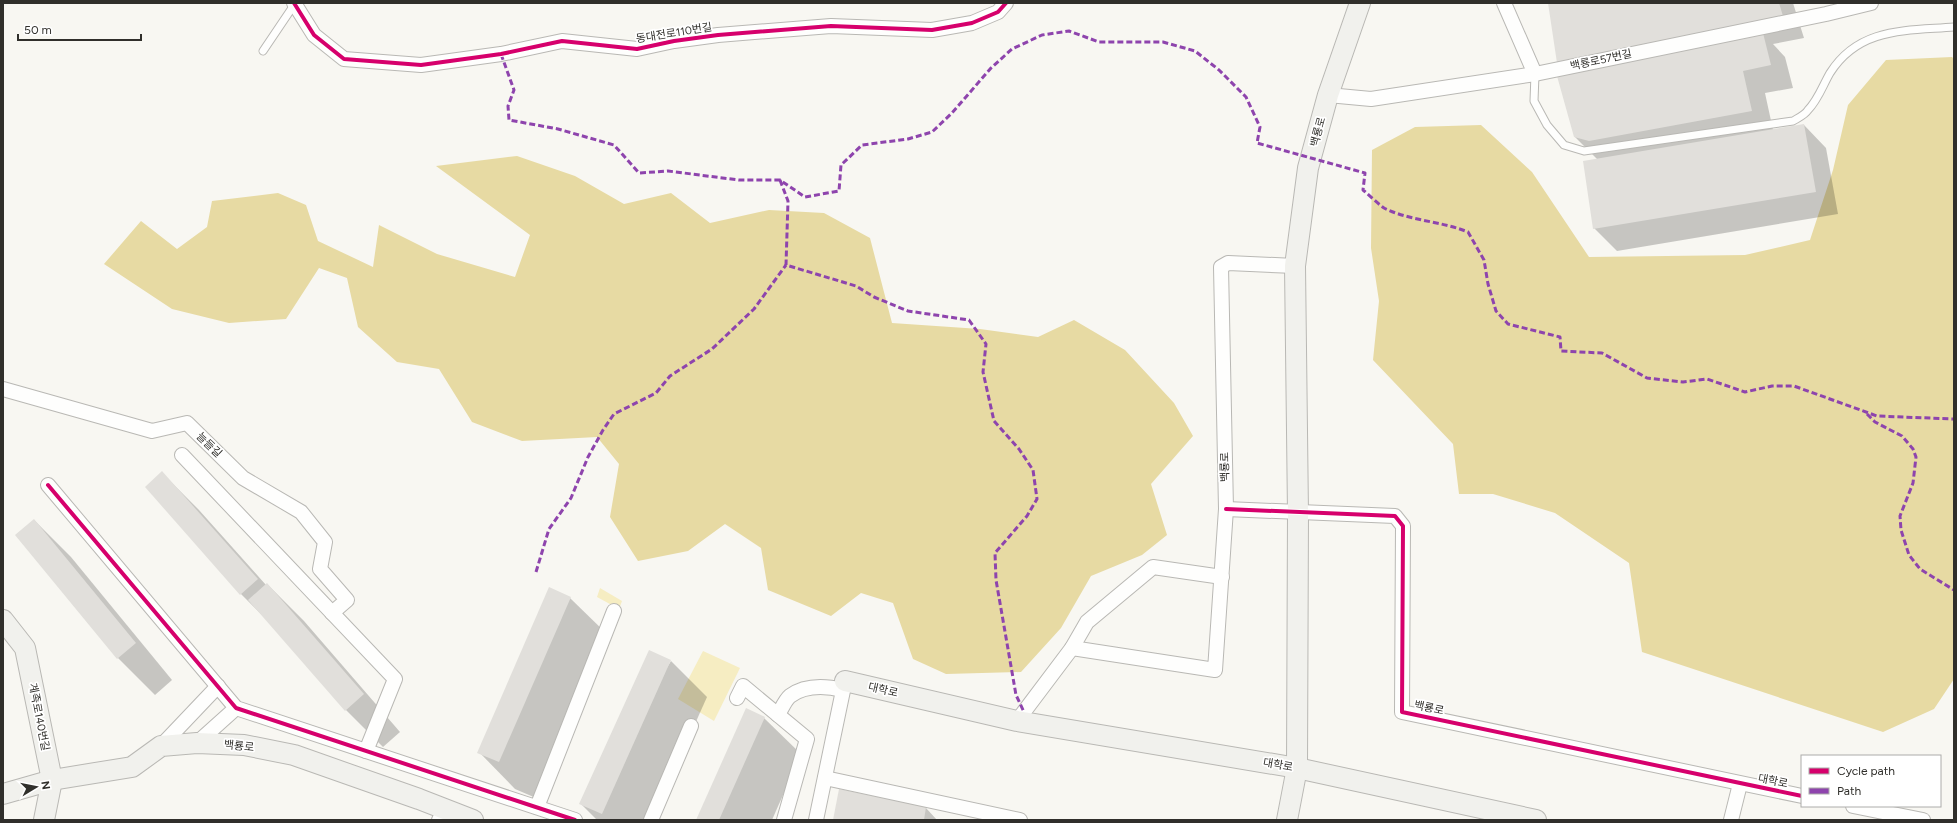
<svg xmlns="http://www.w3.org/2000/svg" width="1957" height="823" font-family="Figtree,'Noto Sans KR',sans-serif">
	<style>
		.green { fill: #f6edc2 }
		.forest { fill: #e7daa3 }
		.shadow { fill: #0003 }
		.building { fill: #e1dfdb }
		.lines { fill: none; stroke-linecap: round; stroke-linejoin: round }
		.lane-casing { stroke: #b9b8b4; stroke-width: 9 }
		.street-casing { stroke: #b9b8b4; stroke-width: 16 }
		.secondary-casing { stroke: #b9b8b4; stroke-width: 22 }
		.lane { stroke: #fefefd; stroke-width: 7 }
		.street { stroke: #fefefd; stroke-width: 14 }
		.secondary { stroke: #f1f1ed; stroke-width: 20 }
		.quiet { stroke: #8e44ad; stroke-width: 3; stroke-dasharray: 6 3; stroke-linecap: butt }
		.cycleway-casing { stroke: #fff; stroke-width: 6 }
		.cycleway { stroke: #d6006c; stroke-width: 4 }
		.labels { text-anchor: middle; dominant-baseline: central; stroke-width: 3.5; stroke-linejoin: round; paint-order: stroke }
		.street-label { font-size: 11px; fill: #302f2b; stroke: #fff }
	</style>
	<rect width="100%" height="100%" fill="#f8f7f2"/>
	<g class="green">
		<polygon points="600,588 622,601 619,609 597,597"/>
		<polygon points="703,651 740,668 714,721 678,699"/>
	</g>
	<g class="forest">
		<polygon points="1952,57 1954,59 1954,679 1934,709 1883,732 1642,652 1629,563 1555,513 1493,494 1459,494 1453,444 1373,360 1379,301 1371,248 1372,150 1415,127 1481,125 1532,172 1589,257 1745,255 1810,240 1833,170 1848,105 1886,60"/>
		<polygon points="517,156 575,176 624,204 671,193 710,223 769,210 824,213 870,238 892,323 980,329 1038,337 1074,320 1125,350 1174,403 1193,436 1151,484 1167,535 1142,555 1091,576 1061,628 1021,672 946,674 913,659 893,603 861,593 831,616 768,590 761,548 725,524 688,551 638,561 610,517 619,464 597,437 522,441 472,422 439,369 397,362 358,327 347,278 319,268 286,319 229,323 172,309 104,264 141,221 177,249 207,227 212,201 278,193 306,205 318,241 373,267 379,225 437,254 515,277 530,235 436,166"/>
	</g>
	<g class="shadow">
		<polygon points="1549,3 1793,3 1804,38 1773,44 1785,57 1793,88 1765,93 1773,130 1804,125 1826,148 1838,214 1617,251 1594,228 1597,159 1575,137 1570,74"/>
		<polygon points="162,473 199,510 266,585 267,584 304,621 400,732 383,747 346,710 269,622 241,594"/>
		<polygon points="34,520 71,557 172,680 155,695 118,658 16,535"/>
		<polygon points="570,598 607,634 536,798 515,789 479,752"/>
		<polygon points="671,661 707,697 652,820 597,820 581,804"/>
		<polygon points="764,718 801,754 772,820 697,820"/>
		<polygon points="840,791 926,808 937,820 834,820"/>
	</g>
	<g class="building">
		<polygon points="1548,3 1779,3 1783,16 1557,63"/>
		<polygon points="1763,33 1771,65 1743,71 1752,111 1589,141 1574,137 1557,76"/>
		<polygon points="1804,124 1816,192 1593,229 1583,161"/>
		<polygon points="162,471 258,579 240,595 145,487"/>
		<polygon points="34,519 136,643 117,659 15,535"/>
		<polygon points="267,583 364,694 345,711 248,600"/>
		<polygon points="549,587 571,597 499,762 477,753"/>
		<polygon points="649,650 671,660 602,814 579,804"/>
		<polygon points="746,708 765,717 719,820 696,820"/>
		<polygon points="839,789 926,807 924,820 833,820"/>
	</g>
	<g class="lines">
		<defs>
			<g id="lane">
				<polyline points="263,51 294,5"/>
				<path d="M1535 74 1534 101 1547 125 1564 145 1584 151 1793 121C1798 118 1805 115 1808 110 1818 100 1823 85 1830 73 1859 27 1906 31 1954 27"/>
			</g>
			<g id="street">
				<polyline points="294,3 314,35 344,59 421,65 501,54 562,41 637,49 674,41 718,35 831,26 932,30 972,23 998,12 1006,3"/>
				<polyline points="1504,3 1535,74"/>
				<polyline points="1328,95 1371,99 1535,74 1826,14 1871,3"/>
				<polyline points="3,389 152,431 187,423 243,478 301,512 325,542 320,569 347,600 332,613"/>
				<polyline points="182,455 395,679 366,751"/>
				<polyline points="48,485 236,708 575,820"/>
				<polyline points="1226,509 1395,516 1403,526 1402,712 1802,796"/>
				<polyline points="1072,648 1215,670 1226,509 1221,267 1228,263 1295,266"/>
				<polyline points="737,698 743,686 807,739 784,820"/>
				<path d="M778 715C781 710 785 700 790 696 805 685 826 686 843 690"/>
				<polyline points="1017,721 1072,648 1087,622 1153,567 1222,577"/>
				<polyline points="197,743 236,708"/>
				<polyline points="161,746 218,686"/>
				<polyline points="825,778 1020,820"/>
				<polyline points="1853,806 1923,820"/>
				<polyline points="537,807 614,611"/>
				<polyline points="439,820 445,809"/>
				<polyline points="651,820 691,726"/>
				<polyline points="816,820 845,681"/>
				<polyline points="1731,820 1740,784"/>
			</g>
			<g id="secondary">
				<polyline points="3,620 25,648 52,780 44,820"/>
				<polyline points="845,681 1017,721 1297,768 1536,820"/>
				<polyline points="3,794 52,780 132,767 161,746 197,743 244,745 294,755 419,799 473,820"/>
				<polyline points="1287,820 1297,768 1298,513 1295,266 1308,168 1328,95 1360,3"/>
			</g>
		</defs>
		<use href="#lane" class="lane-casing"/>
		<use href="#street" class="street-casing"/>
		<use href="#secondary" class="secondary-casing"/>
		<use href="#lane" class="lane"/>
		<use href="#street" class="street"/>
		<use href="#secondary" class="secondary"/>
		<g class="quiet">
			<path d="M501 54 514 90 508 106 509 120 558 129 614 145 639 173 668 171 739 180H780L805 197 839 191 841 165 862 145 908 139 932 132 952 113 991 68 1012 49 1042 35 1069 31 1099 42H1163L1195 51 1219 70 1246 97 1260 127 1257 143 1365 173 1363 190C1369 195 1377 203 1384 208 1410 221 1441 221 1468 232L1484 260 1488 284 1496 311 1508 324 1560 337 1561 351 1602 353 1647 378 1683 382 1707 379 1745 392 1772 386H1794L1877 416 1954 419"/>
			<polyline points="780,180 788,201 786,265 856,286 874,297 908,311 969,320 986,344 983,372 994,421 1019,449 1033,470 1037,499 1027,516 995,553 996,580 1016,695 1024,712"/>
			<polyline points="1867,414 1875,422 1902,436 1913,449 1916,457 1913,483 1900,516 1901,530 1909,555 1920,569 1954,590"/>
			<polyline points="536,572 549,529 571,498 588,457 603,430 614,414 656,393 670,376 712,349 754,309 786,265"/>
		</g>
		<defs>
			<g id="cycleway">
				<polyline points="294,3 314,35 344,59 421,65 501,54 562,41 637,49 674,41 718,35 831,26 932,30 972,23 998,12 1006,3"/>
				<polyline points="48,485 236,708 575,820"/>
				<polyline points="1226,509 1395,516 1403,526 1402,712 1802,796"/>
			</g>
		</defs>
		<use href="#cycleway" class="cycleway-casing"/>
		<use href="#cycleway" class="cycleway"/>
	</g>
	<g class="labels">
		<g class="street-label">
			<text transform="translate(674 33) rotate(-9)">동대전로110번길</text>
			<text transform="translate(1601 60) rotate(-12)">백룡로57번길</text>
			<text transform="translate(1318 132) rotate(-75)">백룡로</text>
			<text transform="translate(209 445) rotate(44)">늘들길</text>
			<text transform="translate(1225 467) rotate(-91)">백룡로</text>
			<text transform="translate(883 690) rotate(13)">대학로</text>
			<text transform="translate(1429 708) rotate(12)">백룡로</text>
			<text transform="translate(39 717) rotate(79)">계족로140번길</text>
			<text transform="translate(239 746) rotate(6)">백룡로</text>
			<text transform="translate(1278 765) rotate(10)">대학로</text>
			<text transform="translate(1773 781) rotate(11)">대학로</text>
		</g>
	</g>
	<rect width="1957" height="823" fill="none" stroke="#302f2b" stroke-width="8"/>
	<rect x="1801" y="755" width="140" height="52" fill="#ffffff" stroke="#acacaa"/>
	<rect x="1809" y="768" width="20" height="6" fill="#d6006c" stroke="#acacaa"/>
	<text x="1837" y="775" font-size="12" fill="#302f2b">Cycle path</text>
	<rect x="1809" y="788" width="20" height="6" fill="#8e44ad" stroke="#acacaa"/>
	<text x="1837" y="795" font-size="12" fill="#302f2b">Path</text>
	<g transform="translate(36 787) rotate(80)" stroke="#ffffff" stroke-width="3" paint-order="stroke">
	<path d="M0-3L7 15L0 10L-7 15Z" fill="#302f2b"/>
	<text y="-6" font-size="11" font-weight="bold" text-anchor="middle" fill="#302f2b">N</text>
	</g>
	<path d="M18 34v6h123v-6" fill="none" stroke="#302f2b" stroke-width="2"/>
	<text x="24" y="34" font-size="12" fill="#302f2b" stroke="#ffffff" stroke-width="3" paint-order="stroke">50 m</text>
</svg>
